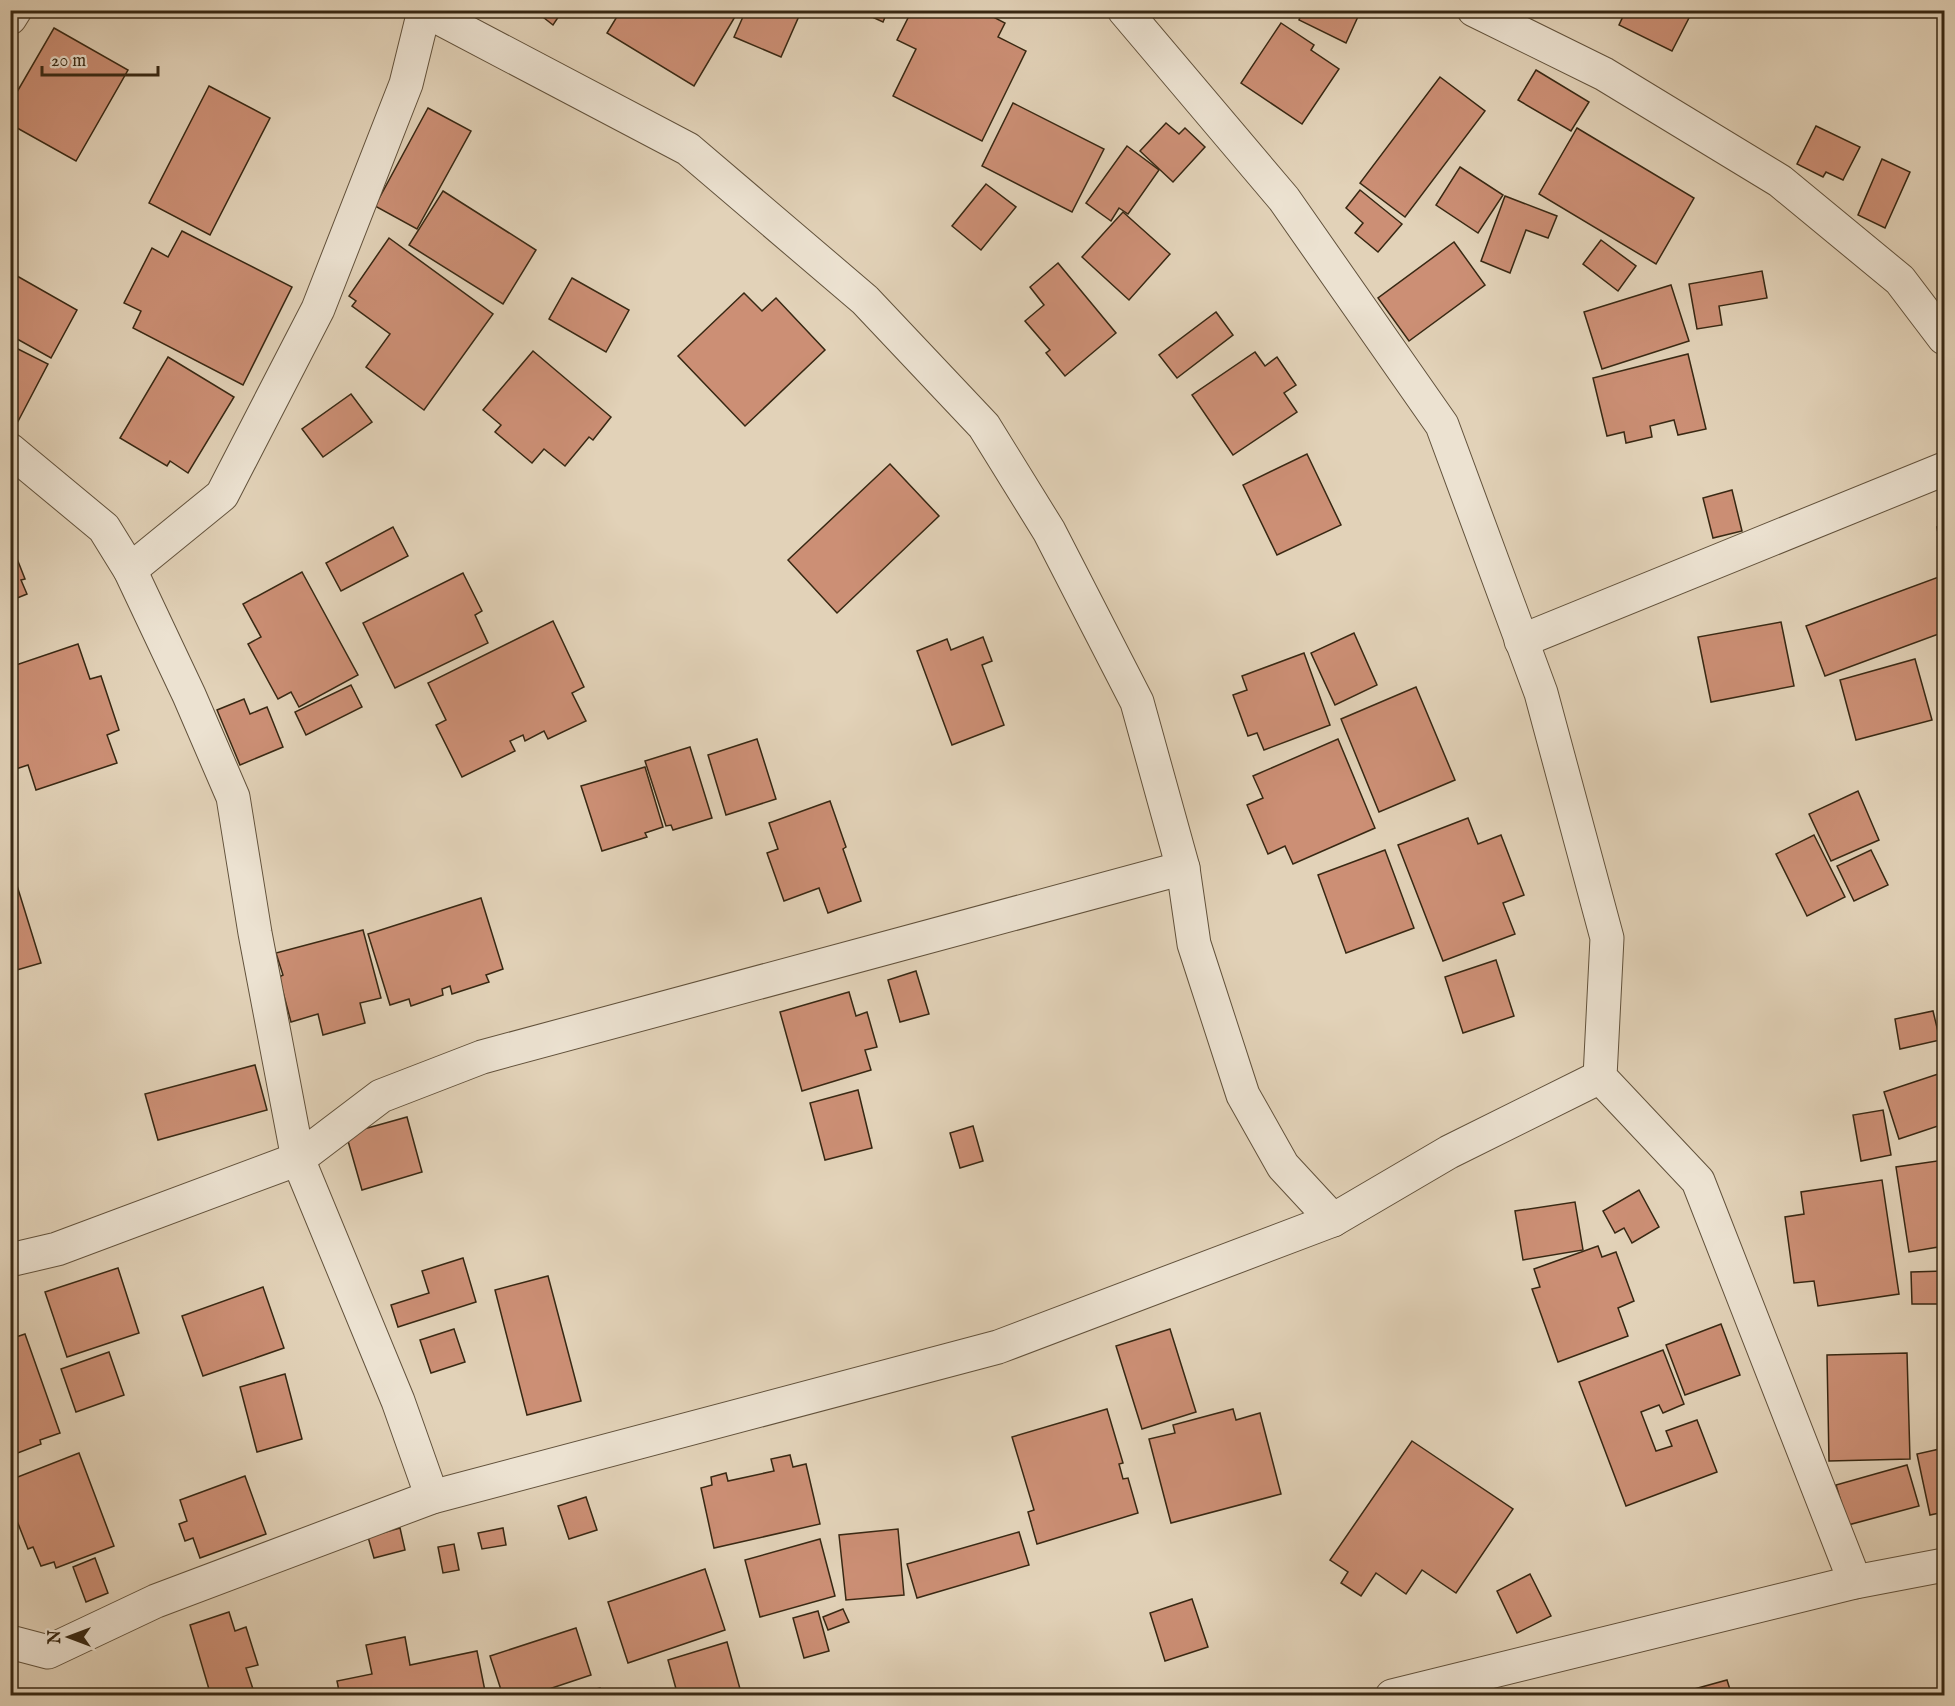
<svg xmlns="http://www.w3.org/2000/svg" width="1955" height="1706" font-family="'IM FELL English',serif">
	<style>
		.building { fill: #cc8f75; stroke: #382813; stroke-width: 1.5 }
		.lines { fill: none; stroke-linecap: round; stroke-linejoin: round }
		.minor-casing { stroke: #62523c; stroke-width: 35 }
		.minor { stroke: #ece2d1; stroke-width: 33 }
	</style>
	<rect width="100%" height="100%" fill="#e2d2b8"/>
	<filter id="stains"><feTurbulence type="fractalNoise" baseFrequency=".00333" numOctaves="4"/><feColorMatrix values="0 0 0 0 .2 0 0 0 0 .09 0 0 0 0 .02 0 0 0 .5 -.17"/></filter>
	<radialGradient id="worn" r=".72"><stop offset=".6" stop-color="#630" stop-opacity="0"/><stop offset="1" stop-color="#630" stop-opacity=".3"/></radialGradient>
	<g class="building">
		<polygon points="534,10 563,10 553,25"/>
		<polygon points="621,10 739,10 694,86 607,33"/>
		<polygon points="746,10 786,10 799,16 781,57 734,37"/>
		<polygon points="857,10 888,10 883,22"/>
		<polygon points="912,10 946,10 956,16 958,10 980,10 1005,23 998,37 1026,51 982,141 893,96 916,49 897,40"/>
		<polygon points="1303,10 1361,10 1346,43 1299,20"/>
		<polygon points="1626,10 1685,10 1691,14 1672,51 1619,25"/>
		<polygon points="1281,23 1314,45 1311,50 1339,69 1302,124 1241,83"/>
		<polygon points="54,28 128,70 76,161 10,124 10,104"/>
		<polygon points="1536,70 1589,102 1571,131 1518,100"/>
		<polygon points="1440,77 1485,111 1405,217 1360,183"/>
		<polygon points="209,86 270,118 210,235 149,203"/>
		<polygon points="1013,103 1104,149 1072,212 982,166"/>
		<polygon points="428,108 471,131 417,229 375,206"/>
		<polygon points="1166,123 1179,134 1185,128 1205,147 1173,182 1140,151"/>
		<polygon points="1816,126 1860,147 1843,180 1826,172 1823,177 1797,164"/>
		<polygon points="1577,128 1694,198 1656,264 1539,194"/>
		<polygon points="1127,146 1159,170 1128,214 1119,208 1111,221 1086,203"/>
		<polygon points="1882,159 1910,172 1885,228 1858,215"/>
		<polygon points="1460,167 1503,195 1478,233 1436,205"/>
		<polygon points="986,184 1016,207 981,250 952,226"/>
		<polygon points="1360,190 1402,224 1378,252 1355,233 1363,223 1346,208"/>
		<polygon points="443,191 536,250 503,304 409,245"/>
		<polygon points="1505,196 1557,216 1548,238 1526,230 1510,273 1481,261"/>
		<polygon points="1123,212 1170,254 1129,300 1082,257"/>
		<polygon points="182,231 292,287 243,385 133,328 141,311 124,303 152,248 168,257"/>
		<polygon points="389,238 493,314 424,410 366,367 390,334 352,306 356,301 349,296"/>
		<polygon points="1601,240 1636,266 1618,291 1583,264"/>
		<polygon points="1454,242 1485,285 1409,341 1378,298"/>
		<polygon points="1058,263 1116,333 1065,376 1046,353 1050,350 1025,321 1044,305 1030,287"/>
		<polygon points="1762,271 1767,298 1719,306 1722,325 1697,329 1689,284"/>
		<polygon points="10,272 77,310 51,358 10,335"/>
		<polygon points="572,278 629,310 606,352 549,319"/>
		<polygon points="1671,285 1689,341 1602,369 1584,312"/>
		<polygon points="744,293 762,311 776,298 825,350 745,426 678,356"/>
		<polygon points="1216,312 1233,335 1177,378 1159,355"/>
		<polygon points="10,345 48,364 14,429 10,428"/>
		<polygon points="533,351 611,417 593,440 589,437 565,466 544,449 532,463 495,432 501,425 483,410"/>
		<polygon points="1255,352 1265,366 1277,357 1296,385 1284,393 1297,412 1233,455 1192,395"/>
		<polygon points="1688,354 1706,429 1678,435 1674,420 1650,426 1652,437 1626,443 1624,432 1607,436 1593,378"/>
		<polygon points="168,357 234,397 188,473 170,461 167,466 120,438"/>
		<polygon points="351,394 372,422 323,457 302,429"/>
		<polygon points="1307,454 1341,525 1277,555 1243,485"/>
		<polygon points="890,464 939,516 837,613 788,560"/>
		<polygon points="1732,490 1742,531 1713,538 1703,498"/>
		<polygon points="1944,526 1944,567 1943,567 1937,527"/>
		<polygon points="393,527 408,556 341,591 326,563"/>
		<polygon points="10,541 25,579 21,580 27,594 10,601"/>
		<polygon points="302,572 358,675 299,707 291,692 278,699 248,644 261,637 243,604"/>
		<polygon points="463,573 482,611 475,615 488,643 395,688 363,623"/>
		<polygon points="1944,575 1944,632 1825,676 1806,626"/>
		<polygon points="553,621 584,687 572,693 586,721 548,739 544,731 525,741 523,735 510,741 515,751 462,777 436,725 446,720 428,683"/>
		<polygon points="1781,622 1794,686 1711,702 1698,637"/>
		<polygon points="1354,633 1377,685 1335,705 1311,653"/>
		<polygon points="983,637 992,661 982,665 1004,725 952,745 917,651 947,639 951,650"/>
		<polygon points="78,644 90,679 101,676 119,730 107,735 117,763 36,790 28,765 10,771 10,667"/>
		<polygon points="1304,653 1330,725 1264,750 1257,733 1248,736 1233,695 1247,690 1242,676"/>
		<polygon points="1915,659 1932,720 1856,740 1840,680"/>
		<polygon points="351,685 362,707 306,735 295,712"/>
		<polygon points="1416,687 1455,780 1379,812 1341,719"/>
		<polygon points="244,699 250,714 267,707 283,747 240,765 217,710"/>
		<polygon points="757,739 776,799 726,815 708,755"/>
		<polygon points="1338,739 1375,828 1293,864 1285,846 1268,854 1247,805 1263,798 1253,776"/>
		<polygon points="690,747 712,818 673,830 671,825 666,826 645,761"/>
		<polygon points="645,767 663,827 645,833 647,837 602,851 581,786"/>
		<polygon points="1858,791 1879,840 1831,861 1809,814"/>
		<polygon points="830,801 846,847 843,849 861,901 828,913 819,888 784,901 767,853 778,849 769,823"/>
		<polygon points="1468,818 1478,844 1501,835 1524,895 1503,903 1515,934 1443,961 1398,845"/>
		<polygon points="1814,835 1845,897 1807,916 1776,854"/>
		<polygon points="1385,850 1414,928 1346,953 1318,875"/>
		<polygon points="1871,850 1888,885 1854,901 1837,866"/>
		<polygon points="10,863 41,963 10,972"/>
		<polygon points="481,898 503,969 486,975 489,982 452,994 450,986 442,989 443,995 411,1006 409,999 390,1005 368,934"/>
		<polygon points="363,930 381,998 360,1003 365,1023 323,1035 318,1014 291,1022 279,977 283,975 276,953"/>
		<polygon points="1496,960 1514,1016 1463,1033 1445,977"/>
		<polygon points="916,971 929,1014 900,1022 888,980"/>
		<polygon points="849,992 856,1016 867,1012 877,1047 865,1050 871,1070 802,1091 780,1012"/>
		<polygon points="1933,1011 1940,1040 1900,1049 1895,1019"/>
		<polygon points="255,1065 267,1110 158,1140 145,1094"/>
		<polygon points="1944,1072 1944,1124 1899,1139 1884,1092"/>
		<polygon points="858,1090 872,1148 825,1160 810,1103"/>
		<polygon points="1883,1110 1891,1155 1861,1161 1853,1115"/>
		<polygon points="407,1117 422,1172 362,1190 346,1134"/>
		<polygon points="973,1126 983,1161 960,1168 950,1133"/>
		<polygon points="1944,1160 1944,1246 1909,1252 1896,1167"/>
		<polygon points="1882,1180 1899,1294 1818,1306 1814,1281 1794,1283 1785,1217 1804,1214 1801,1192"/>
		<polygon points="1639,1190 1659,1227 1632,1243 1624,1228 1615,1233 1603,1211"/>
		<polygon points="1575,1202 1583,1250 1523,1260 1515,1211"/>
		<polygon points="1598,1246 1602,1257 1616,1252 1634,1301 1618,1308 1628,1336 1558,1362 1532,1289 1540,1287 1534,1269"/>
		<polygon points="463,1258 476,1302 398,1327 391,1305 429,1293 422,1271"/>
		<polygon points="118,1268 139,1333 67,1357 45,1292"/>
		<polygon points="1944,1271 1944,1304 1912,1304 1911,1272"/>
		<polygon points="548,1276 581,1401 527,1415 495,1290"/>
		<polygon points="263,1287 284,1348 203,1376 182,1316"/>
		<polygon points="1721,1324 1740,1375 1685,1395 1666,1345"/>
		<polygon points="454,1329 465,1362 431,1373 420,1340"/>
		<polygon points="1170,1329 1196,1412 1142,1429 1116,1346"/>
		<polygon points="25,1334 60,1433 40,1440 41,1444 10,1456 10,1339"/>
		<polygon points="1663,1350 1684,1404 1663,1413 1659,1405 1641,1412 1656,1451 1672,1446 1666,1431 1697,1420 1717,1472 1626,1506 1579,1382"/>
		<polygon points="109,1352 124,1395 76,1412 61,1369"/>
		<polygon points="1907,1353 1910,1459 1829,1461 1827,1355"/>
		<polygon points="285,1374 302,1439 257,1452 240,1387"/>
		<polygon points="1107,1409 1123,1463 1119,1464 1123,1479 1128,1478 1138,1513 1037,1544 1028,1512 1034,1510 1012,1437"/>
		<polygon points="1233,1409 1236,1420 1260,1413 1281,1494 1171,1523 1149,1439 1175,1433 1173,1425"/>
		<polygon points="1412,1441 1513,1509 1456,1593 1422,1570 1406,1594 1376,1573 1361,1596 1341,1583 1348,1572 1330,1560"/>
		<polygon points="1944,1448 1944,1512 1930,1515 1917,1454"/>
		<polygon points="79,1453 114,1546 56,1568 54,1562 41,1566 33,1547 28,1549 10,1503 10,1500 15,1499 10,1487 10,1480"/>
		<polygon points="790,1455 793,1467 806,1464 820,1524 714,1548 701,1488 712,1485 711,1477 726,1473 728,1481 774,1471 771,1459"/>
		<polygon points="1907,1465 1919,1506 1848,1525 1836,1485"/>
		<polygon points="245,1476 266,1534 200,1558 193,1538 185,1541 179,1524 187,1521 180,1500"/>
		<polygon points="586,1497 597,1530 569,1539 558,1506"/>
		<polygon points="400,1528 405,1550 374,1558 368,1537"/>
		<polygon points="503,1528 506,1545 482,1549 478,1533"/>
		<polygon points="898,1529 904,1595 846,1600 839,1535"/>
		<polygon points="1019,1532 1029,1565 917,1598 907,1564"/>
		<polygon points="820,1539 835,1596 760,1617 745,1560"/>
		<polygon points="454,1544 459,1570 443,1573 438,1547"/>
		<polygon points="95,1558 108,1593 86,1602 73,1567"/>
		<polygon points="705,1569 725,1630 628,1663 608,1602"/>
		<polygon points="1530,1574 1551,1616 1517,1633 1497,1591"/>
		<polygon points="1192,1599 1208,1647 1165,1661 1150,1613"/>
		<polygon points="843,1609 849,1622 828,1630 823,1617"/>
		<polygon points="818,1611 829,1651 804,1658 793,1618"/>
		<polygon points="229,1612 235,1631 246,1627 258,1665 246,1668 253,1689 233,1696 211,1696 190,1625"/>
		<polygon points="576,1628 591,1675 528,1696 503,1696 490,1656"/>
		<polygon points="405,1637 410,1665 477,1651 486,1696 340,1696 337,1681 372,1674 366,1645"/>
		<polygon points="727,1642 742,1696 678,1696 668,1660"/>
		<polygon points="1727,1680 1732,1696 1669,1696"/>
		<polygon points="600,1688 602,1696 572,1696"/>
		<polygon points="1642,1689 1643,1696 1620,1696"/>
	</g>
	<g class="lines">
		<defs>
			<g id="minor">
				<polyline points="424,10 688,149 865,300 984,426 1049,531 1137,702 1183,868 1194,944 1243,1095 1283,1166 1333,1220"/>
				<polyline points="1124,10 1284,199 1442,425 1541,693 1607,938 1600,1077 1698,1181 1855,1582"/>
				<polyline points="1474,10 1604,74 1780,181 1900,280 1944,338"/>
				<polyline points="10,18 15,10"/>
				<polyline points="10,450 104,528 130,570 189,695 233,797 255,933 298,1159 398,1401 432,1497"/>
				<polyline points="130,570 222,495 318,309 406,84 424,11"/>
				<polyline points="1521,641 1944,469"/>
				<polyline points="10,1260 57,1249 298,1159 381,1096 482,1057 1183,868"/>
				<polyline points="10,1642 48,1652 156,1601 432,1497 998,1347 1333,1220 1449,1152 1600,1077"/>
				<polyline points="1392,1696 1855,1582 1944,1565"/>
			</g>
		</defs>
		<use href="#minor" class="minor-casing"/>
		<use href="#minor" class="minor"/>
	</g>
	<rect width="1955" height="1706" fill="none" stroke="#e2d2b8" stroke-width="36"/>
	<rect x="12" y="12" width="1931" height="1682" fill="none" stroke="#382813" stroke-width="3"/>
	<rect x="18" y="18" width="1919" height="1670" fill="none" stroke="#382813" stroke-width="1.5"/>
	<g transform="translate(69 1637) rotate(270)" stroke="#ece2d1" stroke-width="4.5" paint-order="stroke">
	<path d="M0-4.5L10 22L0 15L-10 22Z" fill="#382813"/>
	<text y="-9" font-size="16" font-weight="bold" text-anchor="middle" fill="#382813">N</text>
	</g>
	<path d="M42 66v9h116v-9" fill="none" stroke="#382813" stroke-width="3"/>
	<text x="51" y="66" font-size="18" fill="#382813" stroke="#ece2d1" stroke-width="4.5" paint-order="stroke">20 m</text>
	<rect width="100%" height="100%" filter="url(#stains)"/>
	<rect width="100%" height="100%" fill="url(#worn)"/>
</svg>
